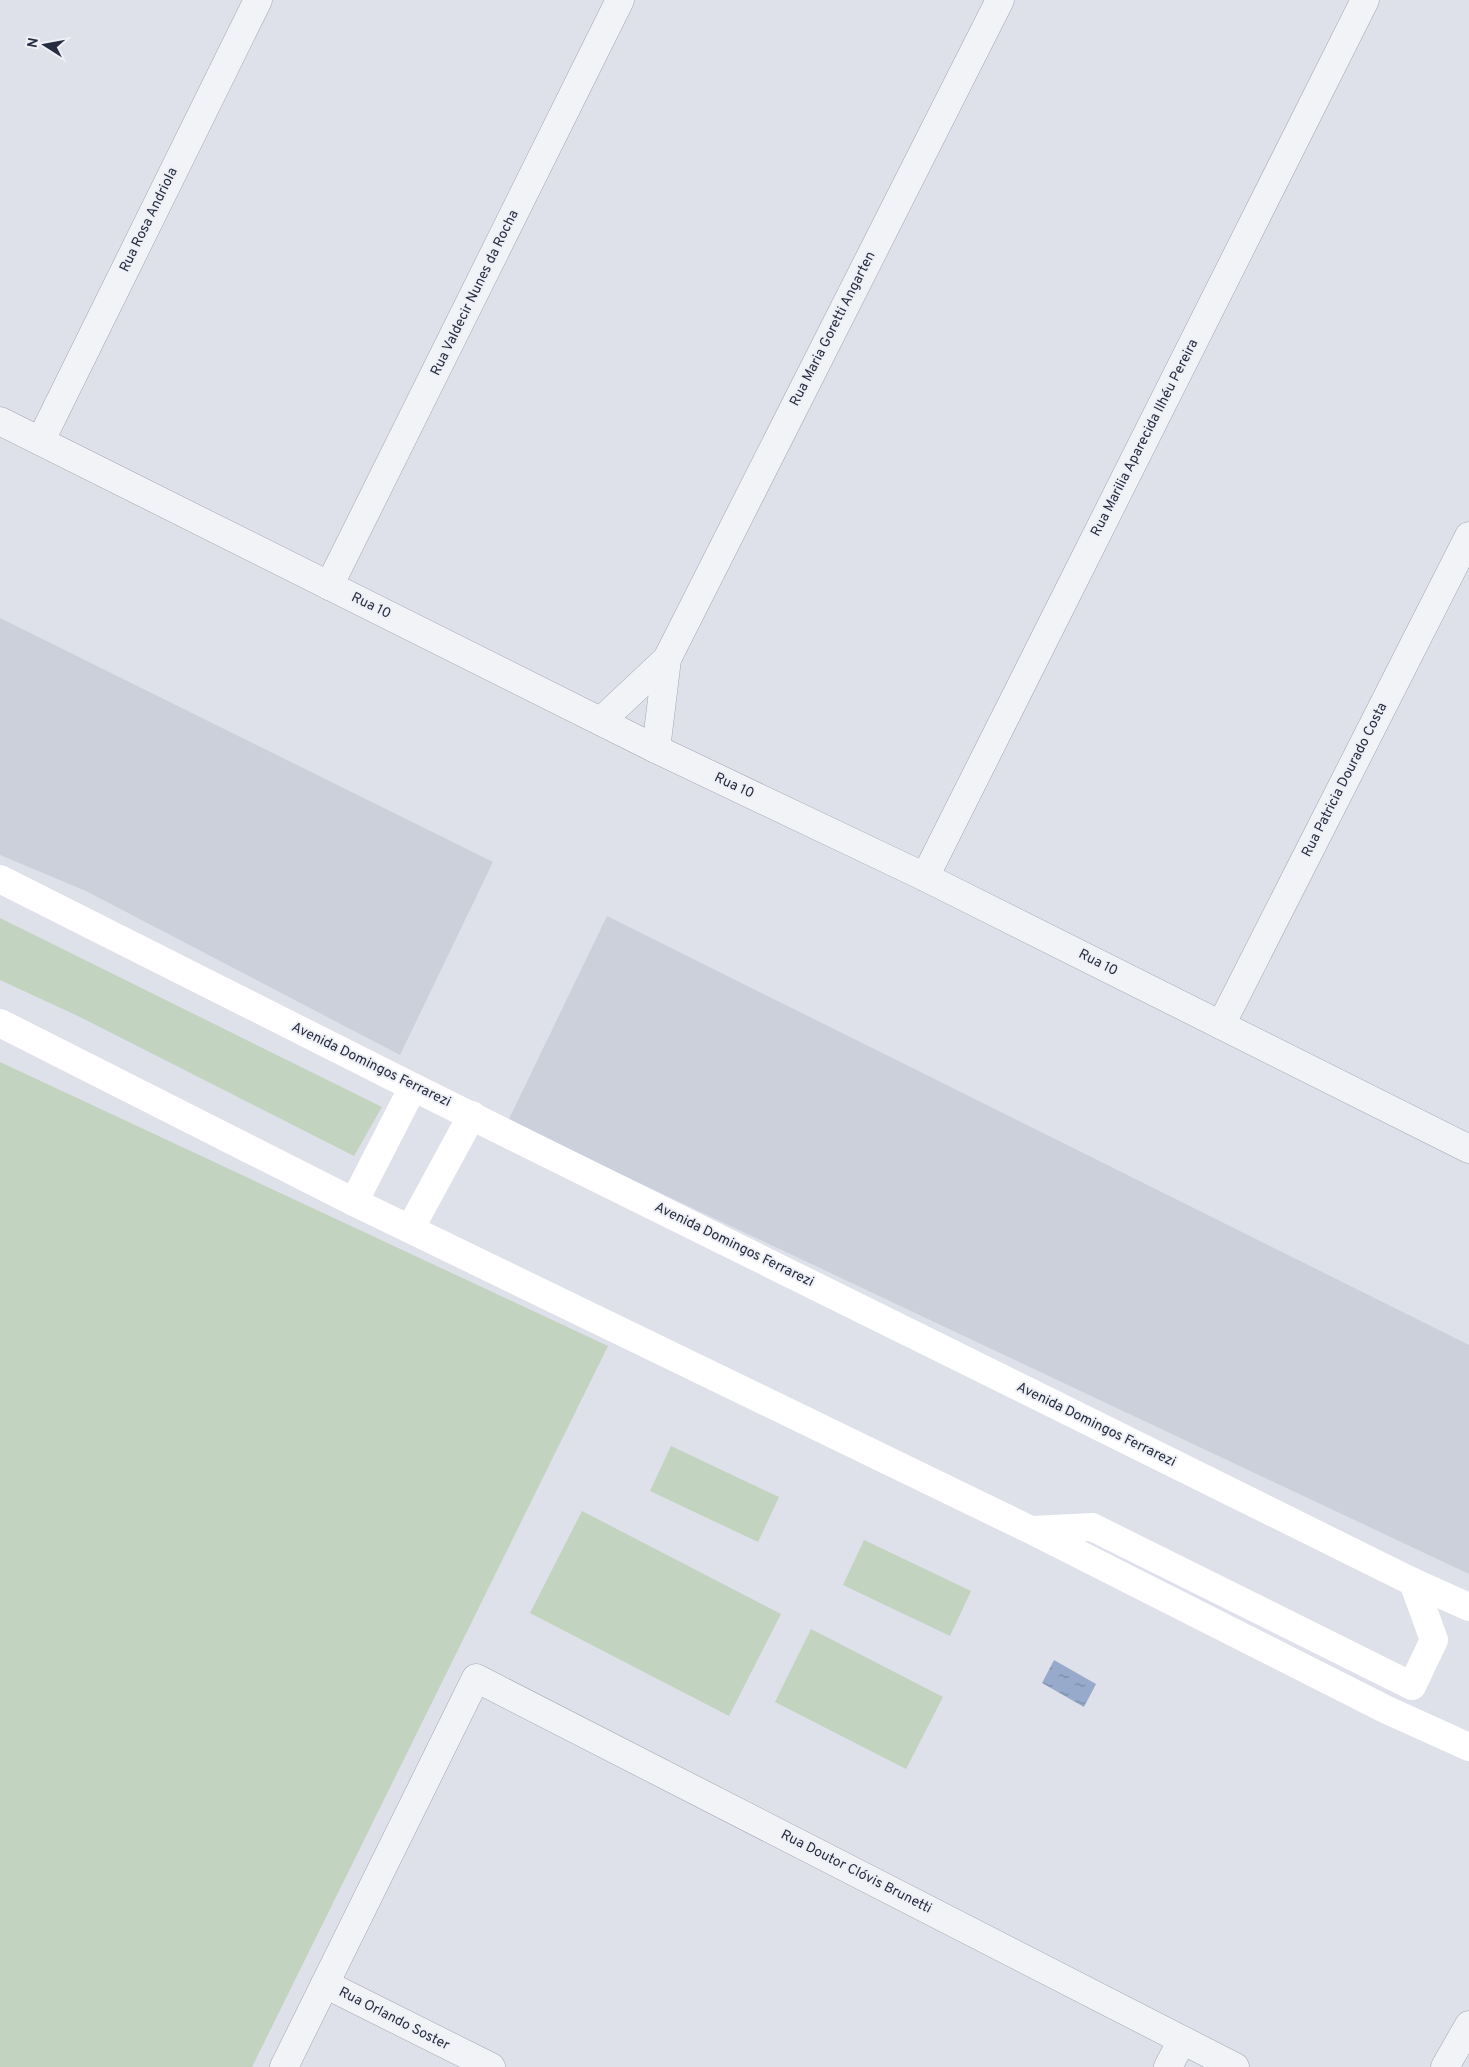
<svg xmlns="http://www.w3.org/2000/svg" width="1469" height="2067" font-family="Overpass,sans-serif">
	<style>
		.built { fill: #ccd0db }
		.green { fill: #c2d3bf }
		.water { fill: url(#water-ripples) }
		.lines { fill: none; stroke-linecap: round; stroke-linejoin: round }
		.minor-casing { stroke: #a3a7b3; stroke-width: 29 }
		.minor { stroke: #f1f3f7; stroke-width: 28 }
		.secondary { stroke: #fff; stroke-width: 28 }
		.labels { text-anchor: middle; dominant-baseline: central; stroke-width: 4; stroke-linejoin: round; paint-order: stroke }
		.street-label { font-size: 14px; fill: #272d40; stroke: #eef0f6 }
	</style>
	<defs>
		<pattern id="water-ripples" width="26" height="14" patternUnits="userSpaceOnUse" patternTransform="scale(1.25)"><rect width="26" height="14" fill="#97aacb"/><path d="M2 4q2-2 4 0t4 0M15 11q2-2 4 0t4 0" fill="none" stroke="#7b8ba6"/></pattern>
	</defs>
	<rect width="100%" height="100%" fill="#dee1e9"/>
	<g class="built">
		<polygon points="0,618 493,862 400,1055 86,891 0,855"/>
		<polygon points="607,916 1469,1345 1469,1574 508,1121"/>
	</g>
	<g class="green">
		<polygon points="0,918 382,1107 354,1156 80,1017 0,980"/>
		<polygon points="0,1062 608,1346 252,2067 0,2067"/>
		<polygon points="671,1446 779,1497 758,1542 650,1491"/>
		<polygon points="582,1511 781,1614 729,1716 530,1613"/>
		<polygon points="864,1540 971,1591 950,1636 843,1585"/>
		<polygon points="811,1629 943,1697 906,1769 775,1702"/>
	</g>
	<polygon class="water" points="1054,1660 1096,1684 1084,1707 1042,1683"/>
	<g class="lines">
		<defs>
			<g id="minor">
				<polyline points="0,421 656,749 925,877 1469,1149"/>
				<polyline points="41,440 258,0"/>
				<polyline points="329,586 620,0"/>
				<polyline points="601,721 667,659"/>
				<polyline points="656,749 667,659 1000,0"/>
				<polyline points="925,877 1365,0"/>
				<polyline points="1221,1025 1469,536"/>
				<polyline points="325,1984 491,2067"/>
				<polyline points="284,2067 476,1678 1235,2067"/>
				<polyline points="1168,2067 1182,2040"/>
				<polyline points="1445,2067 1469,2025"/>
			</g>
		</defs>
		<use href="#minor" class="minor-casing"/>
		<use href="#minor" class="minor"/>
		<g class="secondary">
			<polyline points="0,879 413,1087 1413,1582 1469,1607"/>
			<polyline points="0,1023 354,1202 1031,1530 1387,1710 1469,1747"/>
			<polyline points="354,1202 413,1087"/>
			<polyline points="410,1229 472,1115"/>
			<polyline points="1033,1530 1092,1527 1412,1686 1434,1640 1413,1582"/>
		</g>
	</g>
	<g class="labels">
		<g class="street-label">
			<text transform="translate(149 220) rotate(-64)">Rua Rosa Andriola</text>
			<text transform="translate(475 293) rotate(-64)">Rua Valdecir Nunes da Rocha</text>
			<text transform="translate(833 329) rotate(-63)">Rua Maria Goretti Angarten</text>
			<text transform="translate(1145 438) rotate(-63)">Rua Marilia Aparecida Ilhéu Pereira</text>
			<text transform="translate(371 606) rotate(26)">Rua 10</text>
			<text transform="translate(1345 780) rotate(-63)">Rua Patricia Dourado Costa</text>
			<text transform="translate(734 786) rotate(25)">Rua 10</text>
			<text transform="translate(1098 963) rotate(27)">Rua 10</text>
			<text transform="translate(371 1065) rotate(26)">Avenida Domingos Ferrarezi</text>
			<text transform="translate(734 1245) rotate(26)">Avenida Domingos Ferrarezi</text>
			<text transform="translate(1096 1425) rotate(26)">Avenida Domingos Ferrarezi</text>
			<text transform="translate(856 1872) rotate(27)">Rua Doutor Clóvis Brunetti</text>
			<text transform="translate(394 2019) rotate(27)">Rua Orlando Soster</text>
		</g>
	</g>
	<g transform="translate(45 45) rotate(281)" stroke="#eef0f6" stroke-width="4" paint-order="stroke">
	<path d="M0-4L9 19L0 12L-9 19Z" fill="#272d40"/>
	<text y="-8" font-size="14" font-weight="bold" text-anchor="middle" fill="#272d40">N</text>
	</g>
</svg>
